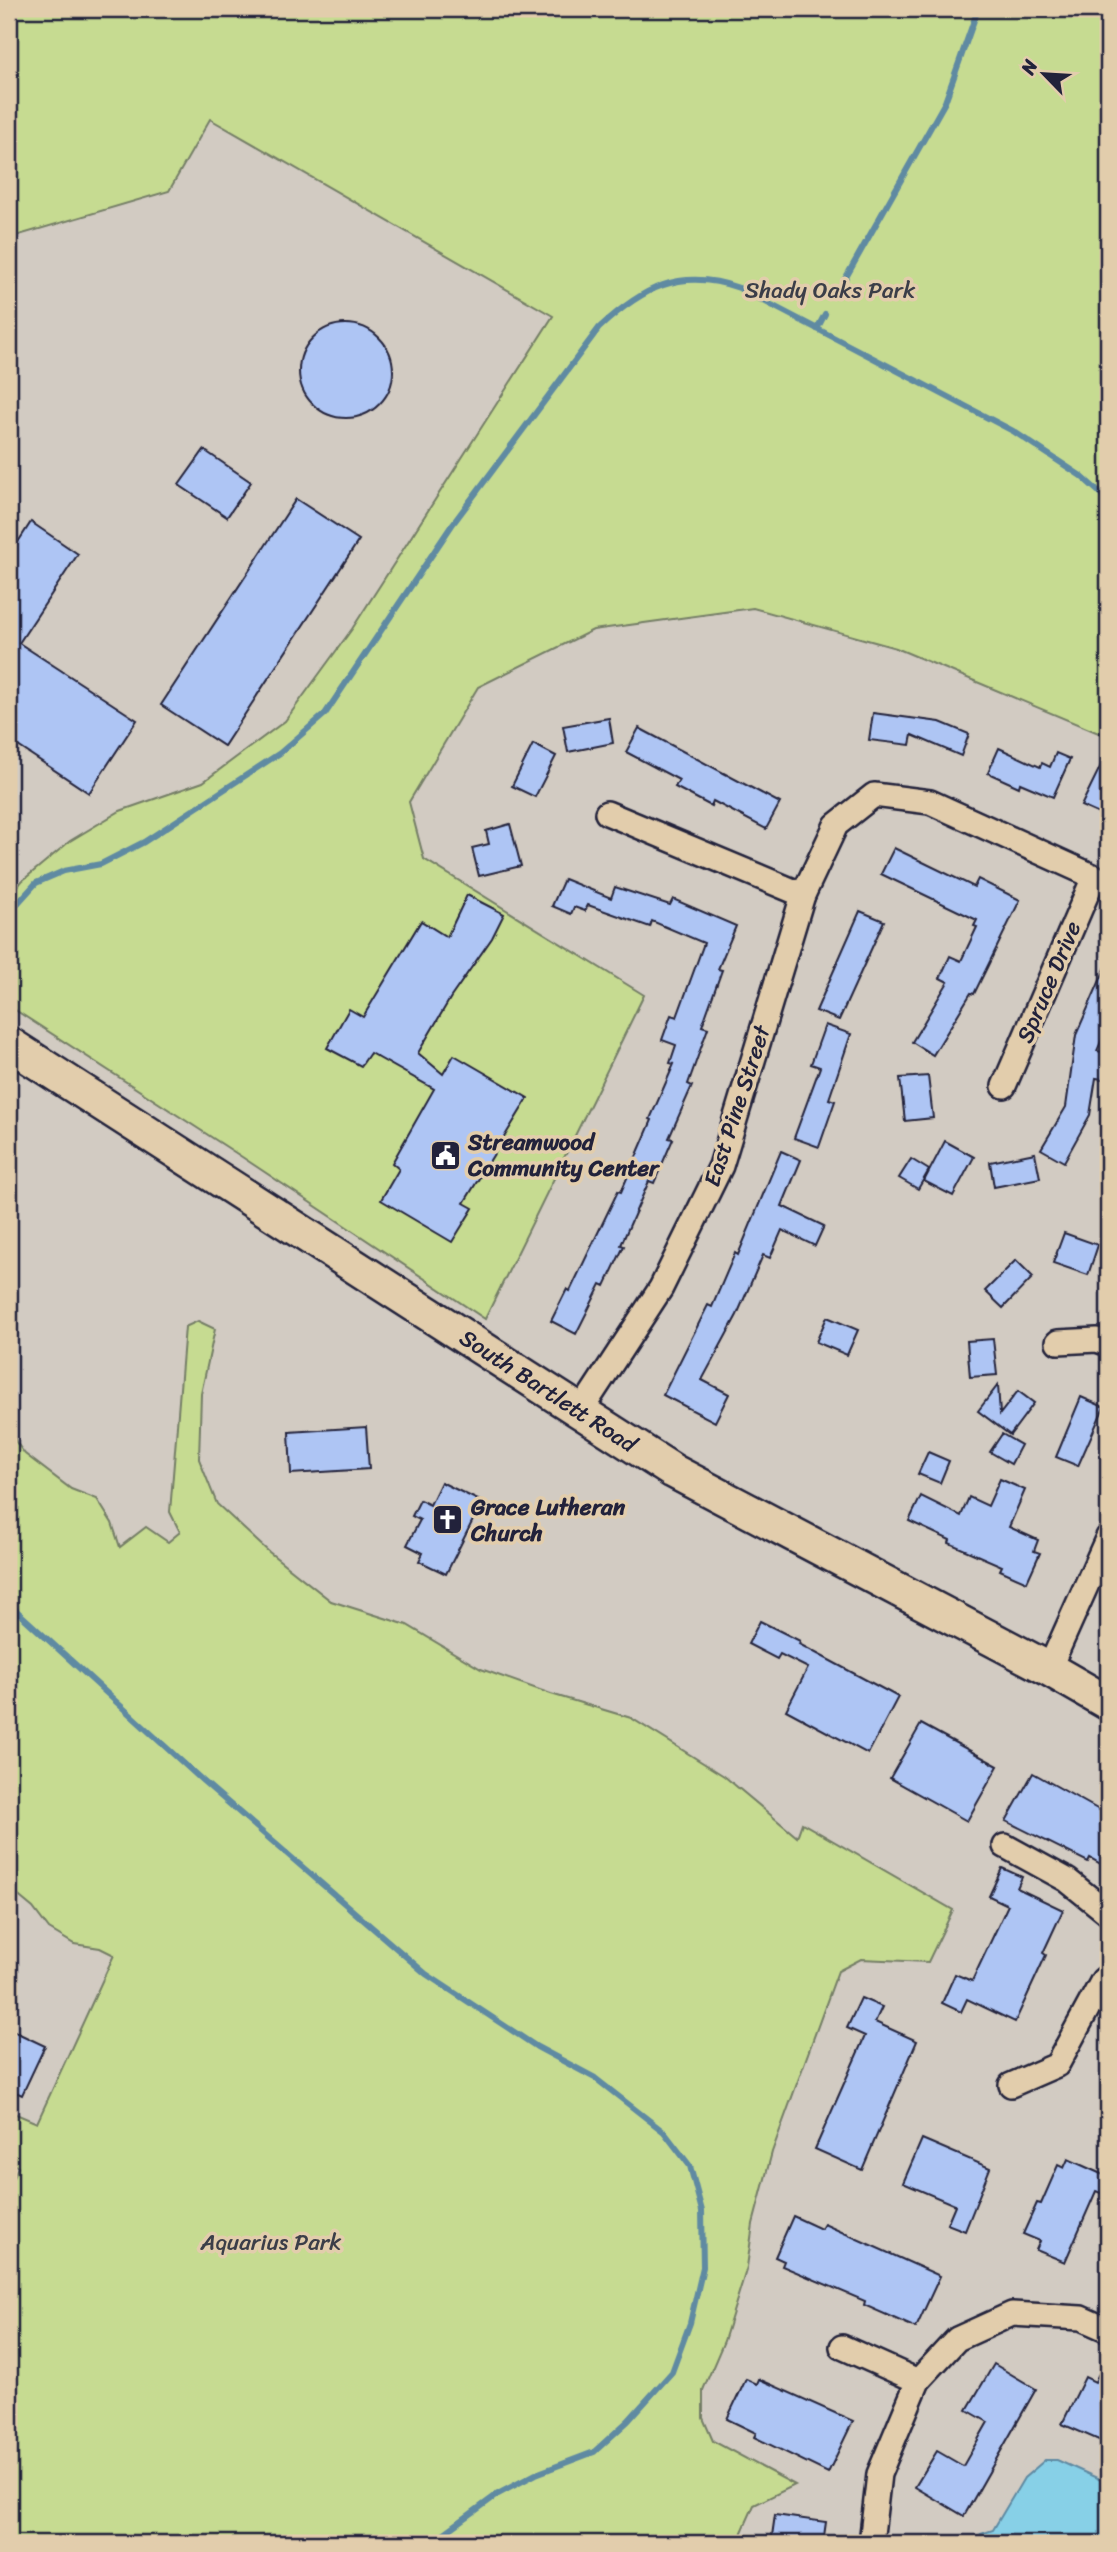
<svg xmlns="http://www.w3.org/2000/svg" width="1117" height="2552" font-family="Sriracha,sans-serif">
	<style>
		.green { fill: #c6db91; stroke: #747e66; stroke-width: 2 }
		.water { fill: #87d0e7; stroke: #5f8aa2; stroke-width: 2 }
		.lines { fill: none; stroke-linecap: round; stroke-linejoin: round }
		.stream { stroke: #5f8aa2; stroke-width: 6 }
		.building { fill: #aec5f4; stroke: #22223b; stroke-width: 2 }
		.minor-casing { stroke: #22223b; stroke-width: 28 }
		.secondary-casing { stroke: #22223b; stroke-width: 38 }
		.minor { stroke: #e2cdac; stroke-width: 23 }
		.secondary { stroke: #e2cdac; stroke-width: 33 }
		.labels { text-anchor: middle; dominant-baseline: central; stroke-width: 7; stroke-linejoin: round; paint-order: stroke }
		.park-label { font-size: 23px; fill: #3b3e48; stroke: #e2cdac }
		.street-label { font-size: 23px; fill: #22223b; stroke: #e2cdac }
		.poi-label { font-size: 23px; font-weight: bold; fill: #22223b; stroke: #e2cdac; text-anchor: start }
	</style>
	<rect width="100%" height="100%" fill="#d2cbc2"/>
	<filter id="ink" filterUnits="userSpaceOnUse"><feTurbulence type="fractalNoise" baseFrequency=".0143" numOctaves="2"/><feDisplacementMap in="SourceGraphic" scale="14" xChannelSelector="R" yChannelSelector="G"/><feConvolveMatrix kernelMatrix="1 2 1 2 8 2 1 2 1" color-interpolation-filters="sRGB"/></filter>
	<g filter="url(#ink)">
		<g class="green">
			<polygon points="9,9 1108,9 1108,737 896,648 753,608 593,630 478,687 409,802 424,859 644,995 485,1319 242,1157 9,1006 9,897 22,881 70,841 120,811 203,782 285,721 352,629 553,316 210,119 169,191 9,238"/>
			<polygon points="198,1321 215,1329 201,1394 199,1459 217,1504 269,1552 331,1601 407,1625 481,1669 551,1694 631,1718 724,1776 797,1837 802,1823 953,1910 928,1962 861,1959 838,1971 772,2152 753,2224 747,2267 724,2341 703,2390 703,2418 713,2441 795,2485 754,2505 742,2532 740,2543 9,2543 9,2186 18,2167 9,2161 9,2111 37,2123 114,1955 100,1948 74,1944 49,1929 33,1908 9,1888 9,1418 16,1442 25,1454 71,1489 97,1499 112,1523 120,1547 146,1527 168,1542 180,1532 170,1512 185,1327"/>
		</g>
		<polygon class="water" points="1045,2460 1057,2460 1108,2483 1108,2543 988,2543 981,2534 993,2530 1024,2478"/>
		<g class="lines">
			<g class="stream">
				<polyline points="836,295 945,102 978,9"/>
				<polyline points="817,329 825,314"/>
				<path d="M9 913 36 883 64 871 101 864 144 842 280 753 325 714 452 525 599 328C642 288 680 267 739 288L1013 431 1081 476 1108 500"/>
				<polyline points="9,1604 203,1781 426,1974 537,2047 595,2078 664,2132 690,2166 702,2211 703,2267 690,2323 672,2372 628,2421 594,2452 536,2474 498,2494 431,2543"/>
			</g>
		</g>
		<g class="building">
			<circle cx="346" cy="371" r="47"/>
			<polygon points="204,450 251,482 227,517 179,485"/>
			<polygon points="296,499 359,540 224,746 161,705"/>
			<polygon points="31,522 78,554 19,643 137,720 89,793 9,740 9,556"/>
			<polygon points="873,713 940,722 969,734 961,756 912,735 910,745 869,740"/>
			<polygon points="609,718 613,743 568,752 563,726"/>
			<polygon points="639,728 780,803 766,829 713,801 711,806 675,787 679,780 626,752"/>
			<polygon points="533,744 556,756 535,797 512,786"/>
			<polygon points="999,748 1040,767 1042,763 1050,767 1056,753 1070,759 1053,797 1020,783 1019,787 988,773"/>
			<polygon points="1108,751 1108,818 1081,806"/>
			<polygon points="510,824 521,866 479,876 472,848 489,844 486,831"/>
			<polygon points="894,848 974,887 978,879 1020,900 974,994 971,993 933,1055 912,1042 948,982 940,978 950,956 961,961 977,927 974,926 977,920 881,874"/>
			<polygon points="564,879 611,898 615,887 670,905 673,899 736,926 718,969 722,970 702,1026 708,1028 688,1084 692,1086 669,1138 673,1139 654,1183 649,1181 621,1245 624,1246 605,1286 601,1284 576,1334 551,1321 567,1289 570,1291 618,1191 621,1192 652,1120 650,1119 674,1064 670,1063 676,1045 662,1040 671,1015 677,1017 704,943 652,921 650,927 588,905 585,911 574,907 571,914 552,906"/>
			<polygon points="467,895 504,914 492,938 451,997 418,1053 443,1074 454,1055 528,1098 464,1203 473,1208 452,1242 381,1200 399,1169 392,1163 434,1089 370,1053 361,1066 327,1048 349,1009 363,1017 421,921 447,937"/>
			<polygon points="860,911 884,921 839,1020 816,1011"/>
			<polygon points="1108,962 1108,1026 1097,1051 1108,1053 1108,1080 1096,1078 1090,1115 1064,1162 1041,1149 1066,1107 1076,1035"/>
			<polygon points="825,1025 851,1034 829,1099 835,1101 819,1147 794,1138 820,1067 811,1064"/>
			<polygon points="928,1076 933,1118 905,1121 900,1078"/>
			<polygon points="945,1141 974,1157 953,1196 924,1181"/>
			<polygon points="781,1151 801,1160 782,1206 824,1226 815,1246 782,1230 770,1258 763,1255 737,1315 702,1380 729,1394 715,1422 663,1395 708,1305 712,1307 735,1253 738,1255"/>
			<polygon points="1035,1153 1040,1178 994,1187 990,1162"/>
			<polygon points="911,1159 929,1170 918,1189 899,1178"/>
			<polygon points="1064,1233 1098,1245 1088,1275 1053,1263"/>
			<polygon points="1016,1260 1033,1277 1003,1308 985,1291"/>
			<polygon points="827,1317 858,1330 847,1355 816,1342"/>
			<polygon points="993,1339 997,1375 970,1377 967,1341"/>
			<polygon points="998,1385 1000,1414 1018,1391 1034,1403 1010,1435 978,1411"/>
			<polygon points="1081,1397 1104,1407 1078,1466 1056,1457"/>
			<polygon points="366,1427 369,1469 291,1474 289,1432"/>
			<polygon points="1002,1434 1021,1445 1011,1464 990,1452"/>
			<polygon points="928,1452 949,1461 940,1483 918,1474"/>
			<polygon points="1000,1479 1025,1490 1009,1527 1038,1540 1034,1551 1040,1553 1027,1582 1000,1570 1002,1566 949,1543 950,1540 909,1521 921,1496 961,1516 969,1497 988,1506"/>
			<polygon points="441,1482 482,1502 446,1574 419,1561 423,1553 407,1545 420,1520 412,1516 420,1500 430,1505"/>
			<polygon points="760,1621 800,1641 799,1644 898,1697 868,1754 786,1710 808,1668 780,1654 777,1659 748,1644"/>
			<polygon points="921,1724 998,1766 967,1821 890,1778"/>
			<polygon points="1033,1773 1108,1815 1108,1868 1090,1858 1088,1862 1006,1821"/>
			<polygon points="1002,1868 1022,1877 1017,1888 1063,1910 1043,1953 1046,1955 1015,2022 967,1999 961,2012 942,2003 955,1974 972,1981 1008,1905 989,1896"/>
			<polygon points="861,1998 882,2007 875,2022 917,2041 862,2170 815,2149 865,2036 847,2028"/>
			<polygon points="9,2029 45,2046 22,2095 9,2089"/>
			<polygon points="922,2139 990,2168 965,2231 947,2224 955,2205 903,2183"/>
			<polygon points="1068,2159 1108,2177 1108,2196 1096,2191 1065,2262 1036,2250 1040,2241 1023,2234 1037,2203 1041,2204 1058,2165 1064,2168"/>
			<polygon points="793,2216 821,2229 824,2224 940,2276 916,2328 864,2305 865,2301 782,2266 784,2261 775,2257"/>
			<polygon points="1108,2354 1108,2444 1062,2424 1085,2377 1095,2382"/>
			<polygon points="994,2364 1036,2389 964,2516 915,2487 937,2451 963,2466 988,2422 967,2410"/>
			<polygon points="746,2379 757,2384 759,2379 853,2421 828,2473 754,2437 756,2433 727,2419"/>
			<polygon points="775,2515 826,2522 823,2543 771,2543"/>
		</g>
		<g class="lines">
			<defs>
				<g id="minor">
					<polyline points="607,813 803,895"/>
					<polyline points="1004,1086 1094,877"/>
					<polyline points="1058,1342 1097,1340 1108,1344"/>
					<polyline points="580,1412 661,1288 721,1166 803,895 836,825 874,795 930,802 1108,883"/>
					<polyline points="1049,1669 1108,1537"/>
					<polyline points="1005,1846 1067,1880 1108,1913"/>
					<polyline points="1011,2085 1057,2065 1103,1980 1108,1976"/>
					<polyline points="842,2347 918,2381"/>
					<polyline points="871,2543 879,2474 918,2381 957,2339 1012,2314 1081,2318 1108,2330"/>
				</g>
				<polyline id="secondary" points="9,1044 673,1471 1049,1669 1108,1703"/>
			</defs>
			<use href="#minor" class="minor-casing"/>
			<use href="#secondary" class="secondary-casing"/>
			<use href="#minor" class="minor"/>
			<use href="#secondary" class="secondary"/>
		</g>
	</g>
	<defs>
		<symbol id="civic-square" viewBox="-11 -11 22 22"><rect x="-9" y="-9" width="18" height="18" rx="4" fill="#22223b" stroke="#e2cdac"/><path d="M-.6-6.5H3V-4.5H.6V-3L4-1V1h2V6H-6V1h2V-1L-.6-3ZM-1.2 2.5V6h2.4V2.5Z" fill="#fff"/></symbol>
		<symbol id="church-square" viewBox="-11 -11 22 22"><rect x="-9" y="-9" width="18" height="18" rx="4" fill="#22223b" stroke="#e2cdac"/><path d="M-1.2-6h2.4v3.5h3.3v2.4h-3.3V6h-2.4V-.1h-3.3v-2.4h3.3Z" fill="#fff"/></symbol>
	</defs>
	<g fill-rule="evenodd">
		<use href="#civic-square" x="428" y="1138" width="35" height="35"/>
		<use href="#church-square" x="430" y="1502" width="35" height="35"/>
	</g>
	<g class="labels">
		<g class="park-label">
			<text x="830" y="290">Shady Oaks Park</text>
			<text x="271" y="2242">Aquarius Park</text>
		</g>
		<g class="street-label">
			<text transform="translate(1049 982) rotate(-67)">Spruce Drive</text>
			<text transform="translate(737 1106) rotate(-72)">East Pine Street</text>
			<text transform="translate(548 1391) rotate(33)">South Bartlett Road</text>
		</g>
		<g class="poi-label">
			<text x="468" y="1142">Streamwood<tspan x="468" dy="26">Community Center</tspan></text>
			<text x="471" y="1507">Grace Lutheran<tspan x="471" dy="26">Church</tspan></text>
		</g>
	</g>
	<rect width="1117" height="2552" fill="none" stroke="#e2cdac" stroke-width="35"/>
	<rect x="18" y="18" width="1082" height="2517" fill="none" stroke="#22223b" stroke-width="2.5" filter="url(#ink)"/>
	<g transform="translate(1044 74) rotate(295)" stroke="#e2cdac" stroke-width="5" paint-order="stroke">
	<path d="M0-5L12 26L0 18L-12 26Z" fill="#22223b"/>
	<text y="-10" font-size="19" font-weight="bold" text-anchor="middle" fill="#22223b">N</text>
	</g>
</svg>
